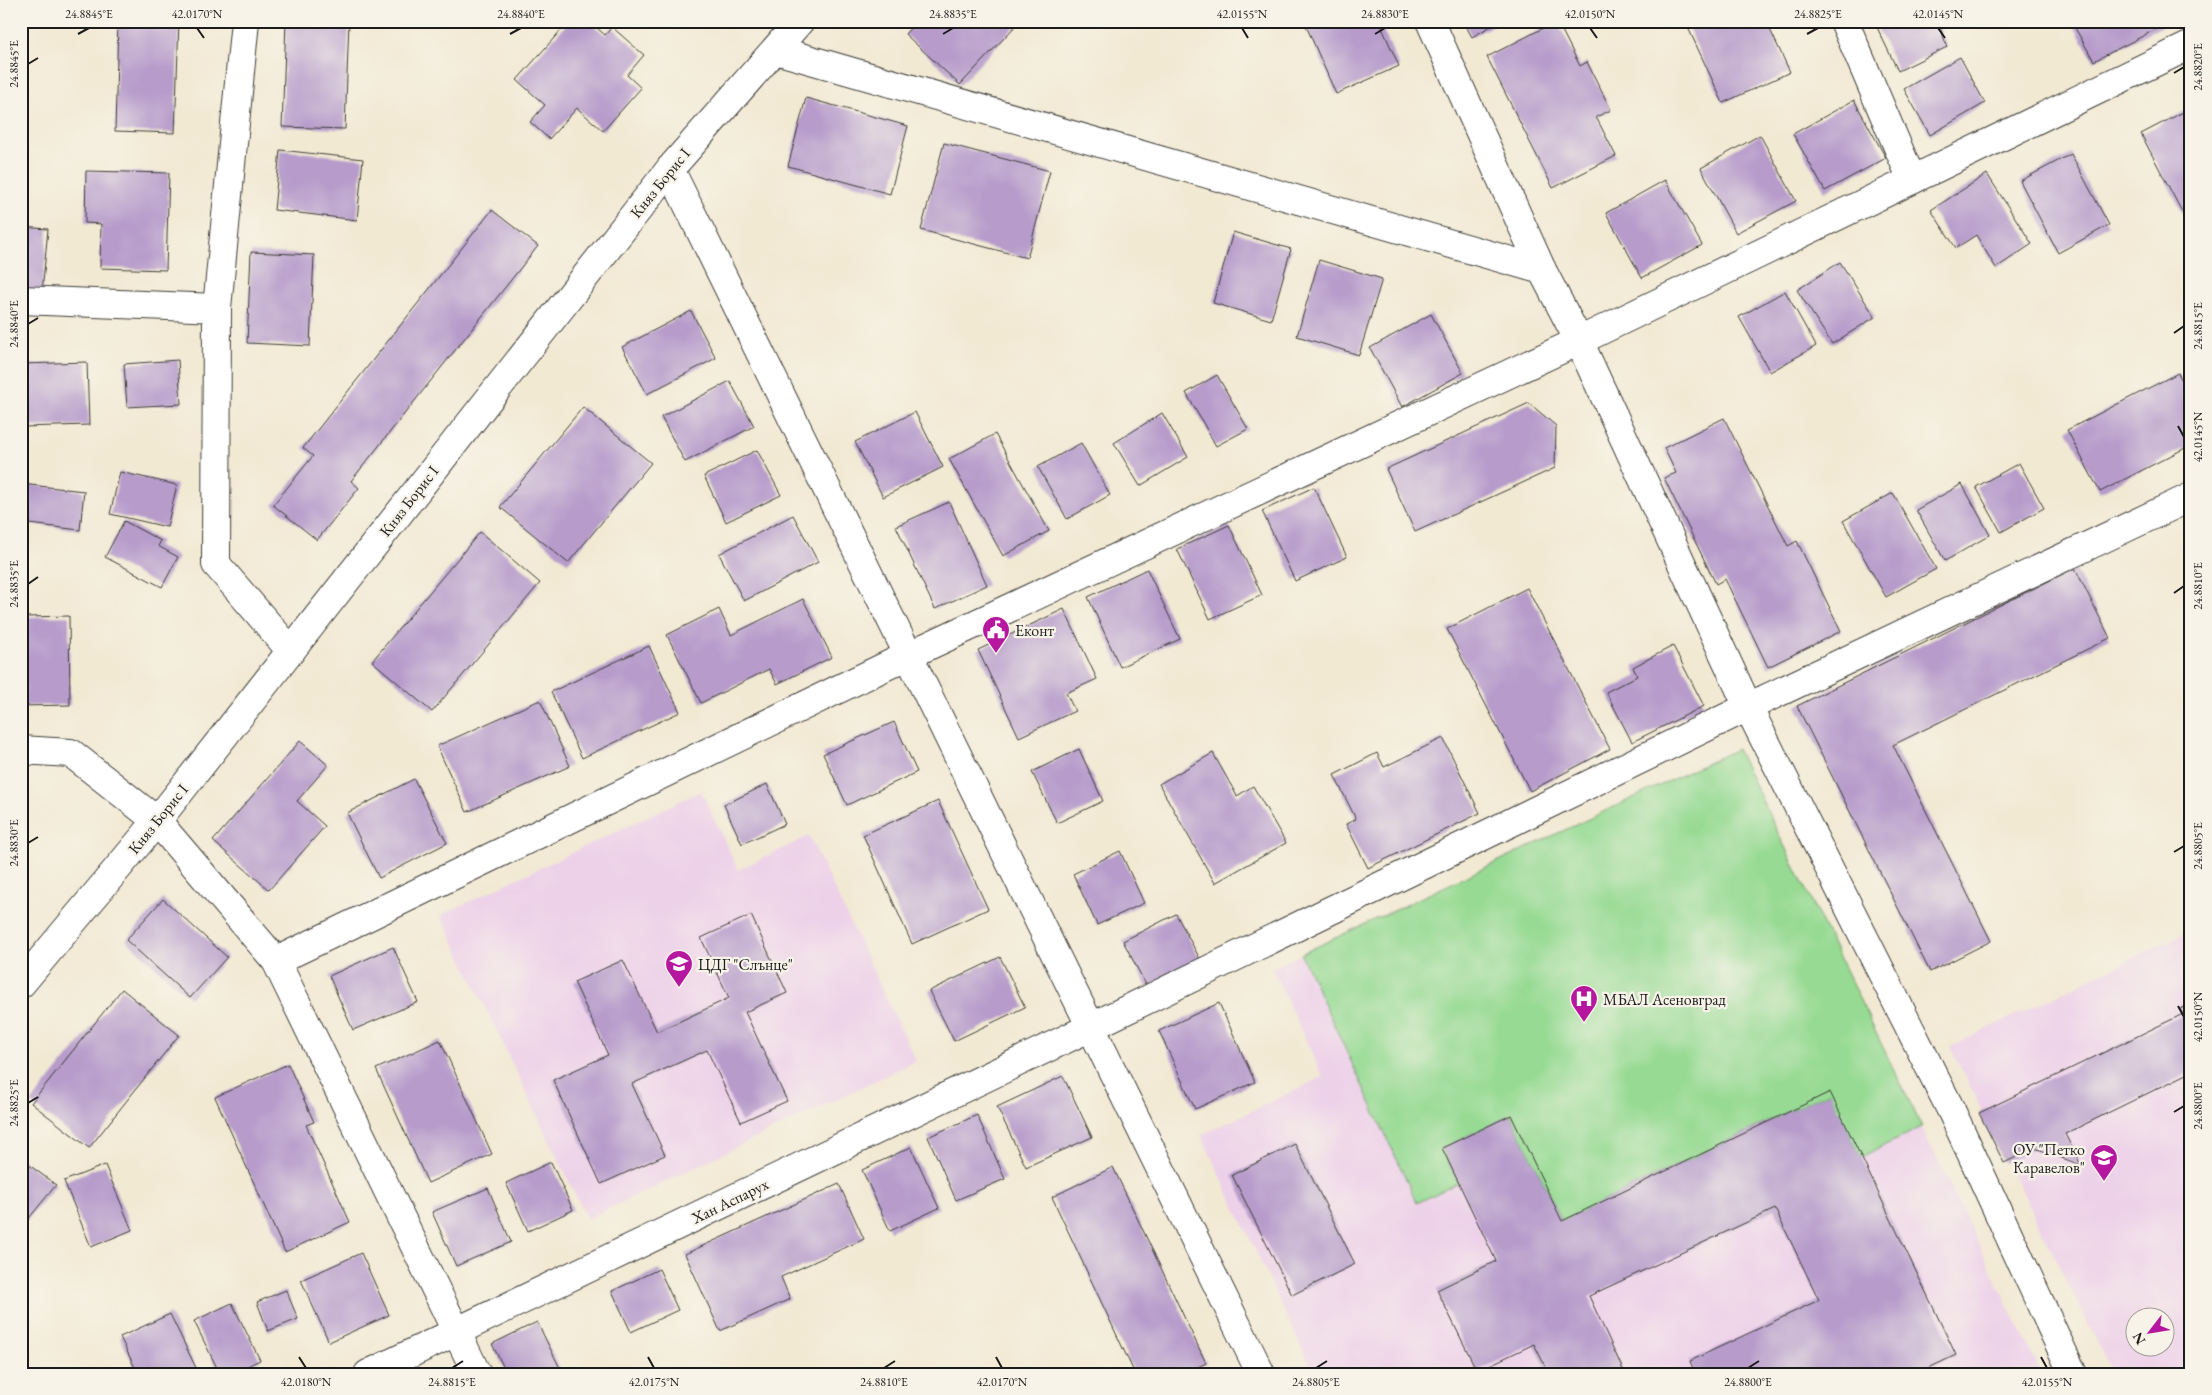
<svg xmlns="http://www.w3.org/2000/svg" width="2212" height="1395" font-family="'EB Garamond',serif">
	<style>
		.built { fill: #edd1e9; fill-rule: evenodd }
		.green { fill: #96da93; stroke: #597b58 }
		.building { fill: #b69bcb }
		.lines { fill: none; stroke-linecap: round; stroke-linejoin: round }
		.minor-casing { stroke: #3c3b37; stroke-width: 30 }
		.minor { stroke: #fff; stroke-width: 28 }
		.ticks { fill: none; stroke: #1c1c1c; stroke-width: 2 }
		.labels { text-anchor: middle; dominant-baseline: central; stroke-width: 4.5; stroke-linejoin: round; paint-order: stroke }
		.street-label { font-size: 16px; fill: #1c1c1c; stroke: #f7f3e8 }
		.poi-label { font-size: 16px; fill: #1c1c1c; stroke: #f7f3e8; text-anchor: start }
		.neatline { fill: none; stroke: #1c1c1c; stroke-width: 2 }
		.ticks-label { font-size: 12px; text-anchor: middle; fill: #1c1c1c }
	</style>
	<rect width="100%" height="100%" fill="#f7f3e8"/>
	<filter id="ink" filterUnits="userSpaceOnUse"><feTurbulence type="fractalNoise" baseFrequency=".02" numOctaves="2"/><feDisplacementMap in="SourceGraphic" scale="10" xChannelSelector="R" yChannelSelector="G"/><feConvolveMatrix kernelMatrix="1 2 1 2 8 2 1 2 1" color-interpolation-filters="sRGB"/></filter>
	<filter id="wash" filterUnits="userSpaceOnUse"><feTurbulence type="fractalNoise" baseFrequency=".0096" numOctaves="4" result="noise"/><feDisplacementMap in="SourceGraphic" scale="20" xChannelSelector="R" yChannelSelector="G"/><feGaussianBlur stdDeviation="1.12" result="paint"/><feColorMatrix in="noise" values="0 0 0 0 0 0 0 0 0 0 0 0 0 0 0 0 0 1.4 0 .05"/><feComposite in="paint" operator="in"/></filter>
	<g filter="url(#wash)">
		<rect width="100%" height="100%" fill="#f2e9d3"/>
		<g class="built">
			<polygon points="1737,749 2042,1374 1314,1374 1201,1135 1323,1077 1272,968"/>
			<polygon points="701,791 738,870 809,836 916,1061 587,1219 441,915"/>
			<path d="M2191 930V1374H2113L1950 1047ZM2134 1318H2164V1348H2134Z"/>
		</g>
		<polygon class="green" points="1737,749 1922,1127 1861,1157 1829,1092 1562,1221 1511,1115 1442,1148 1458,1183 1417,1203 1301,954"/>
		<g id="blocks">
			<g class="building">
				<polygon points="118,21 179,21 175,133 115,131"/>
				<polygon points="286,21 349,21 345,129 282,127"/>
				<polygon points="569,21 589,21 605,35 612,27 644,55 627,75 641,88 603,131 577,108 549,139 530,122 545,105 517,80"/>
				<polygon points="917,21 1020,21 960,85 905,34"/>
				<polygon points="1304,21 1379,21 1399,66 1336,94"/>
				<polygon points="1463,21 1500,21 1472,37"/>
				<polygon points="1557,21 1580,66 1587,62 1611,110 1596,117 1616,156 1553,188 1487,57"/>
				<polygon points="1685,21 1766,21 1790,72 1723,103"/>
				<polygon points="1874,21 1938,21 1947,47 1898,71"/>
				<polygon points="2071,21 2172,21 2094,61"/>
				<polygon points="1960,57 1985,103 1930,135 1904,89"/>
				<polygon points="806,98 908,126 890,194 788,166"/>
				<polygon points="1854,100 1886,158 1825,191 1793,134"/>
				<polygon points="2191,108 2191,229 2141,134"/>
				<polygon points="1760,135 1796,201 1736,233 1701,168"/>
				<polygon points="944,143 1050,171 1027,258 921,230"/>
				<polygon points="280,150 363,159 357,220 274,210"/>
				<polygon points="2071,154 2109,225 2058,253 2020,181"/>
				<polygon points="86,171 169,173 166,270 100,268 101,224 85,223"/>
				<polygon points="1987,174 2032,244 1996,268 1976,235 1956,248 1931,210"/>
				<polygon points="1665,180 1702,245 1642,278 1606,213"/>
				<polygon points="492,210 538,246 351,481 359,488 317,540 273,505 313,456 303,448"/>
				<polygon points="21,227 48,229 42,293 21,291"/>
				<polygon points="1233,232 1291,249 1271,320 1213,303"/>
				<polygon points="251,252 314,255 310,346 247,343"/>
				<polygon points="1319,260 1382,279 1359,355 1297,336"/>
				<polygon points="1840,262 1875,317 1832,344 1797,290"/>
				<polygon points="1785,291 1816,346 1770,372 1739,317"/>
				<polygon points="691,311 716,358 647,394 622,347"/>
				<polygon points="1431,314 1463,373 1402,407 1370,348"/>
				<polygon points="178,360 181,404 127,407 124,364"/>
				<polygon points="87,362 89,425 23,427 22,364"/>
				<polygon points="2178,373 2191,397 2191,445 2100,492 2067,430"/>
				<polygon points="1217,375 1248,429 1216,446 1186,393"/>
				<polygon points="730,381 754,426 685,462 661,417"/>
				<polygon points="1529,403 1556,426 1555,468 1415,532 1386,469"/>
				<polygon points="583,407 651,463 568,563 500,507"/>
				<polygon points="915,412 943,467 883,497 855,442"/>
				<polygon points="1162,413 1188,457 1140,486 1114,443"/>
				<polygon points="1724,418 1788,546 1797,541 1841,631 1768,667 1725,579 1716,584 1664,478 1676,473 1664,448"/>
				<polygon points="995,434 1049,531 1003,556 949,459"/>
				<polygon points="1081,443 1110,495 1067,519 1038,467"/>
				<polygon points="757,450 781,495 726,522 704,476"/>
				<polygon points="2019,463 2044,508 2001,532 1976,487"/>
				<polygon points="120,472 177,485 167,527 110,514"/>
				<polygon points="21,484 84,491 80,530 21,523"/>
				<polygon points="1962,484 1990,535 1945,561 1916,510"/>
				<polygon points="1314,487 1347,557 1295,581 1262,511"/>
				<polygon points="1893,493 1936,569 1886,597 1843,521"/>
				<polygon points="949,502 987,585 935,609 896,526"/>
				<polygon points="793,515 818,562 744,601 719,554"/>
				<polygon points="124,521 161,541 158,546 178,557 162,587 105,557"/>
				<polygon points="1229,525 1262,595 1210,619 1177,549"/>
				<polygon points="480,532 540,583 432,712 372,661"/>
				<polygon points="2075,568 2110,638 1893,745 1991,941 1930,972 1797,706"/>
				<polygon points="1147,569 1180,639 1120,667 1088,597"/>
				<polygon points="1527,588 1610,749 1530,791 1447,629"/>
				<polygon points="803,599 832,657 777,684 769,669 701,703 667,635 719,609 731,635"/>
				<polygon points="1064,609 1097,679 1066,693 1075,711 1019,737 978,650"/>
				<polygon points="69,616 70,705 21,706 21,625 26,625 26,617"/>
				<polygon points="649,646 680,712 582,758 551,692"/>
				<polygon points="1673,646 1704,706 1632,742 1606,692 1637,676 1633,667"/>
				<polygon points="540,700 570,766 467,812 437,746"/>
				<polygon points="894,722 917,772 847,805 823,754"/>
				<polygon points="1443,738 1480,813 1368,868 1346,824 1356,819 1334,775 1377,753 1384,767"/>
				<polygon points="300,741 328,765 297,801 325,826 269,890 213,841"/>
				<polygon points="1079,749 1103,801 1057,823 1032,772"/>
				<polygon points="1213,753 1237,796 1253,786 1286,843 1215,883 1159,784"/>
				<polygon points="414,779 447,843 379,878 347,813"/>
				<polygon points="767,784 785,824 742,844 724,805"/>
				<polygon points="938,801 988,909 912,944 863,835"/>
				<polygon points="1120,851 1144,903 1097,925 1073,874"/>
				<polygon points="163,899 227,957 190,998 126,940"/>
				<polygon points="1176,914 1200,959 1147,987 1123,941"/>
				<polygon points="751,915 787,993 745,1012 787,1101 741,1122 707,1050 632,1084 665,1155 601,1184 553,1080 608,1055 574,982 623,960 657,1032 729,998 701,938"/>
				<polygon points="393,947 418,1002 353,1030 329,976"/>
				<polygon points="1000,957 1025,1007 954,1041 929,991"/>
				<polygon points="122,989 179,1035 89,1148 31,1103"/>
				<polygon points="1219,1003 1255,1082 1195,1109 1159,1031"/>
				<polygon points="2191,1004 2191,1072 2065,1134 2081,1165 2035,1148 2004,1163 1979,1113 2183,1014 2180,1009"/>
				<polygon points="440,1040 492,1154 428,1183 376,1069"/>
				<polygon points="288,1064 314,1122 306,1125 350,1222 285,1252 215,1097"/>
				<polygon points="1063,1076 1092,1137 1026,1167 997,1107"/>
				<polygon points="1830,1092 1956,1355 1916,1374 1695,1374 1690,1361 1819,1300 1775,1209 1589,1296 1625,1374 1549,1374 1534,1344 1477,1371 1437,1290 1496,1261 1442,1148 1511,1115 1562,1221"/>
				<polygon points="977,1115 1005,1179 956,1200 928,1137"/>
				<polygon points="1295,1144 1355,1264 1292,1295 1232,1175"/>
				<polygon points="911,1147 939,1208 890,1231 862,1170"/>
				<polygon points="21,1159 56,1185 21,1228"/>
				<polygon points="551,1162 573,1210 528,1231 506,1183"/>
				<polygon points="105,1165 132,1230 91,1247 64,1181"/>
				<polygon points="1113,1167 1206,1363 1184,1374 1135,1374 1052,1197"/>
				<polygon points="839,1184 864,1239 781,1277 790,1299 720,1331 685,1254"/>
				<polygon points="488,1188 511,1242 456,1266 432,1212"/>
				<polygon points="361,1253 389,1315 329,1342 301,1280"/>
				<polygon points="659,1269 678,1310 631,1332 612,1291"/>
				<polygon points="286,1290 298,1319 268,1331 257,1302"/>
				<polygon points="232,1303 260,1360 231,1374 220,1374 194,1321"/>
				<polygon points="170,1314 199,1374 138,1374 120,1337"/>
				<polygon points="537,1322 563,1374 507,1374 492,1344"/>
			</g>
		</g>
	</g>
	<g filter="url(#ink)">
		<use href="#blocks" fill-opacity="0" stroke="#3c3b37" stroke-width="1"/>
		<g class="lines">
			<defs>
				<g id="minor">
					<polyline points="245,21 217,308 216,564 291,651"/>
					<polyline points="1430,21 1542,270 1579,341 1748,707 1952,1112 2073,1374"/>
					<polyline points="1844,21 1912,180"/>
					<polyline points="776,50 1542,270"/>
					<polyline points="670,169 1261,1374"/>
					<polyline points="21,300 217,308"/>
					<polyline points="21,750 71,753 157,821 276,961 477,1374"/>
					<polyline points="276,961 909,655 1579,341 2191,45"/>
					<polyline points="21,984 157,821 670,169 800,21"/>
					<polyline points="368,1374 1091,1027 1748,707 2191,497"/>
				</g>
			</defs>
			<use href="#minor" class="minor-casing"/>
			<use href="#minor" class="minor"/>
		</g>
	</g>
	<path class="ticks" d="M197 28 204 38M1242 28 1248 38M1590 28 1597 38M1938 28 1945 38M78 34 89 28M510 34 521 28M943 34 953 28M1375 34 1385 28M1807 34 1818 28M28 64 38 58M2174 73 2184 67M28 324 38 318M2174 333 2184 326M2178 426 2184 437M28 584 38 577M2174 593 2184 586M28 843 38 837M2174 852 2184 846M2178 1006 2184 1017M28 1103 38 1097M2174 1112 2184 1106M299 1357 306 1368M648 1357 654 1368M996 1357 1002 1368M2041 1357 2047 1368M452 1368 463 1361M884 1368 895 1361M1316 1368 1327 1361M1748 1368 1759 1361"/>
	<defs>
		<symbol id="civic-pin" viewBox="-11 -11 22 30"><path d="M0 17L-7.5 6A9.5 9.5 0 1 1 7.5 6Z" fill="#b5179e" stroke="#f7f3e8"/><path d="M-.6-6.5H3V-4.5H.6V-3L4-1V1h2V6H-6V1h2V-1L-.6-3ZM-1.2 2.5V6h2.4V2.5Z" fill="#fff"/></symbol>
		<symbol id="school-pin" viewBox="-11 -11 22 30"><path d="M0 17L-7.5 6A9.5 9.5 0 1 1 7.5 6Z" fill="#b5179e" stroke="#f7f3e8"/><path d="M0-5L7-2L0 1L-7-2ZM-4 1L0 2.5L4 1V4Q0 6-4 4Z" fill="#fff"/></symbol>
		<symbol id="hospital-pin" viewBox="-11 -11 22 30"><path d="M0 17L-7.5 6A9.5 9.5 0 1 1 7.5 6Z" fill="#b5179e" stroke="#f7f3e8"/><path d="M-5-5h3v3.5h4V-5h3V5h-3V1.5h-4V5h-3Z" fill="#fff"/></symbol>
	</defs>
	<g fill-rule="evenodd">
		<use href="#civic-pin" x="980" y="614" width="32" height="43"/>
		<use href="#school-pin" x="663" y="948" width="32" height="43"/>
		<use href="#hospital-pin" x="1568" y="983" width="32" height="43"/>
		<use href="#school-pin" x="2088" y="1142" width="32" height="43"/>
	</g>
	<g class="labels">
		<g class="street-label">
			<text transform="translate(660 183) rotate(-51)">Княз Борис I</text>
			<text transform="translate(409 501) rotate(-52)">Княз Борис I</text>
			<text transform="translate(158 819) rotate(-51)">Княз Борис I</text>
			<text transform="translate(730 1201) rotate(-26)">Хан Аспарух</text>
		</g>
		<g class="poi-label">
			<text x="1015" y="630">Еконт</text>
			<text x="698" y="964">ЦДГ "Слънце"</text>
			<text x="1603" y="999">МБАЛ Асеновград</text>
			<text x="2085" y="1149" text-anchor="end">ОУ "Петко<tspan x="2085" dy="18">Каравелов"</tspan></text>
		</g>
	</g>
	<rect width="2212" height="1395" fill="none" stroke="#f7f3e8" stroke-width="55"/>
	<g transform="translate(2150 1332) rotate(239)"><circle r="24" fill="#f7f3e8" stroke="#9f9d96"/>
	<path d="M0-4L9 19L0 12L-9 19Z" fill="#b5179e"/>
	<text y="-8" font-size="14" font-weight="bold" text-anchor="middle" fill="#1c1c1c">N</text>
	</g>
	<rect x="28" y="28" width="2156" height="1340" class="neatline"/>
	<g class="ticks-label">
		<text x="89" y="18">24.8845°E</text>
		<text x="197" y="18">42.0170°N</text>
		<text x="521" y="18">24.8840°E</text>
		<text x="953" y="18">24.8835°E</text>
		<text x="1242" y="18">42.0155°N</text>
		<text x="1385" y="18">24.8830°E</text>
		<text x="1590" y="18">42.0150°N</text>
		<text x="1818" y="18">24.8825°E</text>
		<text x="1938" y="18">42.0145°N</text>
		<text transform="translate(14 64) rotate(-90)" y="4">24.8845°E</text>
		<text transform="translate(2198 67) rotate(-90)" y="4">24.8820°E</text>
		<text transform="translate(14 324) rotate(-90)" y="4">24.8840°E</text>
		<text transform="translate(2198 326) rotate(-90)" y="4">24.8815°E</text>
		<text transform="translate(2198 437) rotate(-90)" y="4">42.0145°N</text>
		<text transform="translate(14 584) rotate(-90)" y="4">24.8835°E</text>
		<text transform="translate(2198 586) rotate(-90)" y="4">24.8810°E</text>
		<text transform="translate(14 843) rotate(-90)" y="4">24.8830°E</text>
		<text transform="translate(2198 846) rotate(-90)" y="4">24.8805°E</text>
		<text transform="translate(2198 1017) rotate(-90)" y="4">42.0150°N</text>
		<text transform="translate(14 1103) rotate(-90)" y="4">24.8825°E</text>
		<text transform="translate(2198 1106) rotate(-90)" y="4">24.8800°E</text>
		<text x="306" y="1386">42.0180°N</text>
		<text x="452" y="1386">24.8815°E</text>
		<text x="654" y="1386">42.0175°N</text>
		<text x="884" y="1386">24.8810°E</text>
		<text x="1002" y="1386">42.0170°N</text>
		<text x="1316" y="1386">24.8805°E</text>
		<text x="1748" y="1386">24.8800°E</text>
		<text x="2047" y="1386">42.0155°N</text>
	</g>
</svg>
